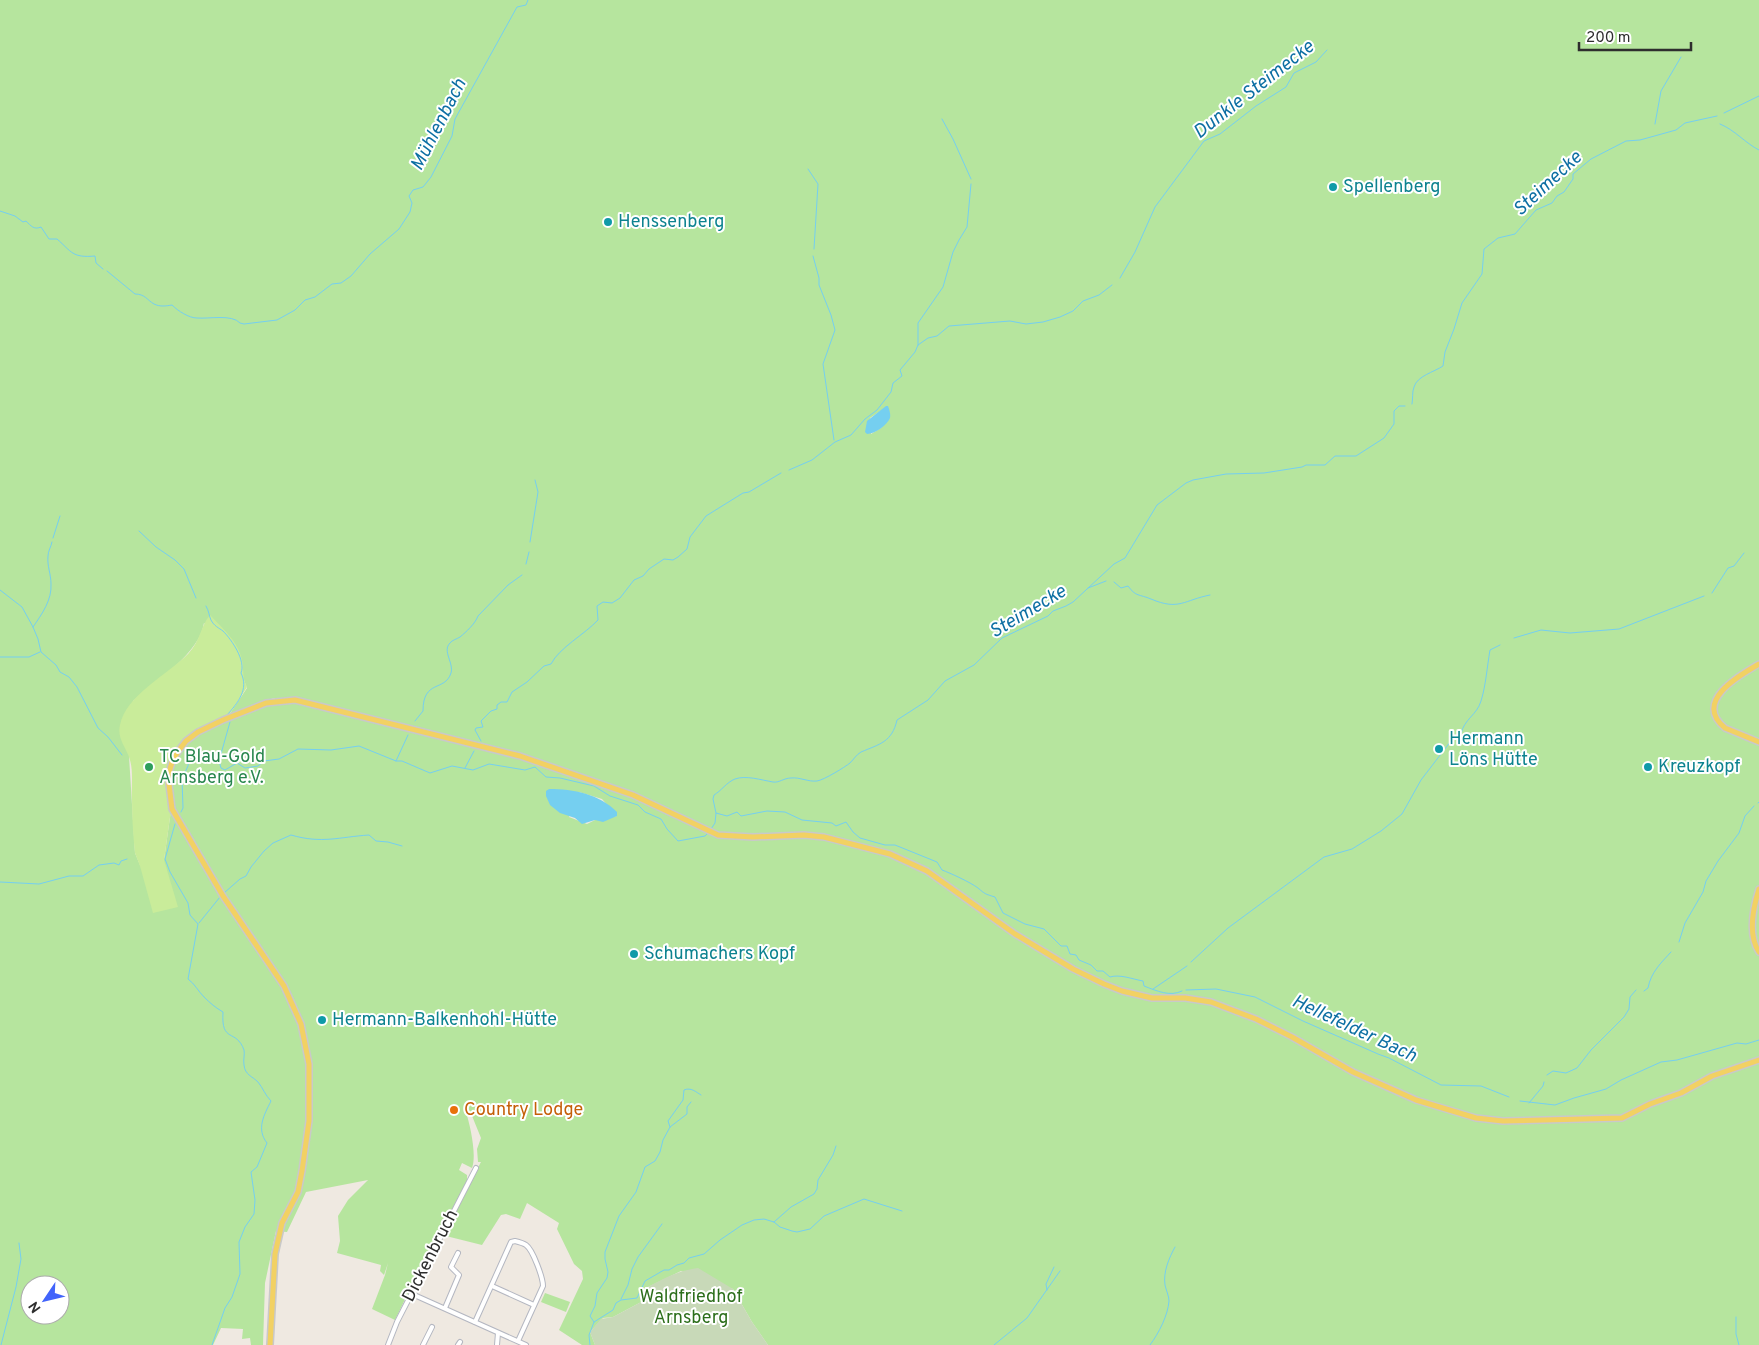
<svg xmlns="http://www.w3.org/2000/svg" width="1759" height="1345" font-family="Overpass,sans-serif">
	<style>
		.green { fill: #b6e59e; fill-rule: evenodd }
		.cemetery { fill: #c8d9b8 }
		.pitch { fill: #c9ec9a }
		.water { fill: #75cff0 }
		.lines { fill: none; stroke-linecap: round; stroke-linejoin: round }
		.stream { stroke: #75cff0; stroke-width: 1 }
		.minor-casing { stroke: #b4b7c1; stroke-width: 6 }
		.major-casing { stroke: #c9c9c9; stroke-width: 8 }
		.minor { stroke: #fff; stroke-width: 4 }
		.major { stroke: #f2d163; stroke-width: 5 }
		.culture-dot { fill: #0f9aa8; stroke: #fff; stroke-width: 2 }
		.leisure-dot { fill: #2e9e5b; stroke: #fff; stroke-width: 2 }
		.food-dot { fill: #e8710a; stroke: #fff; stroke-width: 2 }
		.labels { text-anchor: middle; dominant-baseline: central; stroke-width: 4; stroke-linejoin: round; paint-order: stroke }
		.culture-label { font-size: 18px; fill: #0d838f; stroke: #fff; text-anchor: start }
		.leisure-label { font-size: 18px; fill: #27864d; stroke: #fff; text-anchor: start }
		.food-label { font-size: 18px; fill: #c56008; stroke: #fff; text-anchor: start }
		.street-label { font-size: 18px; fill: #2e2e2e; stroke: #fff }
		.park-label { font-size: 18px; fill: #2c6e1b; stroke: #fff }
		.water-label { font-size: 19px; font-style: italic; fill: #0d6fa3; stroke: #fff }
	</style>
	<rect width="100%" height="100%" fill="#efe9e1"/>
	<g class="green">
		<path d="M0 0H1759V1345H768L752 1322 733 1289 681 1271 648 1287 645 1300 613 1317 603 1318 590 1332 595 1345H582L559 1330 583 1279 582 1271 574 1264 557 1229 559 1223 527 1203 520 1219 506 1214 501 1215 482 1245 442 1235 481 1162H478L477 1149 481 1138 470 1111 466 1112C470 1125 477 1155 472 1168L462 1163 459 1170 467 1175V1181L408 1293 395 1320 372 1309 385 1275 388 1263 384 1275 380 1271 381 1265 337 1253 340 1241 338 1216 348 1200 368 1180 306 1192 287 1232 276 1231 265 1283 263 1345H251L250 1338 242 1339 243 1329 221 1328 213 1345H0ZM888 406V420L881 428 871 434 870 418ZM204 623 242 661 243 678 247 688 229 715 274 698 295 699 492 746 548 763 621 789 493 750 387 726 295 702 266 705 212 726 194 737 182 748 173 765 169 776 173 809 171 810 164 860 140 865 135 853 129 756 133 701C157 680 199 654 204 623ZM579 792 602 799 617 816 595 820 587 824 569 817ZM30 1285H60V1315H30Z"/>
		<polygon points="545,1293 570,1302 566,1312 541,1302"/>
	</g>
	<path class="cemetery" d="M698 1268 733 1289 752 1322 768 1345H595L590 1332 601 1319 613 1317 645 1300 648 1287C666 1277 678 1271 698 1268Z"/>
	<path class="pitch" d="M210 615C223 629 238 641 242 660 244 671 242 677 247 687L229 715 193 734 178 748 170 762 166 773V788L171 810 164 860 178 907 153 913 140 866 135 853C133 835 132 817 132 799 131 787 134 770 129 757 125 746 117 738 120 725 126 695 167 675 188 654 201 640 200 627 210 615Z"/>
	<g class="water">
		<path d="M886 406H888C889 409 891 414 890 418 887 425 875 434 867 434L865 432 867 421Z"/>
		<path d="M549 789C574 789 599 794 617 812V816L603 822 595 820 582 824 575 818 560 813 550 805 546 796V791Z"/>
	</g>
	<g class="lines">
		<g class="stream">
			<polyline points="1724,113 1759,96"/>
			<polyline points="942,119 953,139 971,179"/>
			<polyline points="1655,124 1661,91 1681,57"/>
			<path d="M1720 124C1735 130 1745 143 1759 150"/>
			<polyline points="808,169 818,184 814,249"/>
			<path d="M0 211 15 216 23 222 26 221C31 226 34 230 41 227L49 239H57C72 252 72 258 95 256L96 263 103 269"/>
			<polyline points="813,256 819,278 819,285 831,315 835,330 823,364 834,440"/>
			<path d="M107 271 135 294C145 294 147 300 154 304 160 307 166 306 172 305 178 311 189 318 197 318 209 319 232 314 240 323L244 324 277 320 295 310 305 300 315 297 332 284 341 283 351 276 370 254 399 229 410 212 412 203 409 196 413 190 423 187 431 177 452 136 455 119 517 7 526 5 528 0"/>
			<polyline points="1120,278 1135,252 1155,207 1204,141 1220,134 1256,106 1286,87 1294,73 1316,62 1327,50"/>
			<polyline points="918,345 918,323 943,287 953,252 959,240 967,227 971,184"/>
			<path d="M1412 404C1413 399 1412 392 1414 387 1417 376 1434 372 1443 366L1445 352 1454 329 1462 303 1482 274 1484 249 1498 238 1515 234 1536 210 1552 203 1557 196 1564 192 1573 179V174L1591 159 1626 141 1640 140 1676 130 1685 123 1717 116"/>
			<polyline points="789,470 812,460 835,442 851,435 865,419 877,410 891,392 893,383 902,376 900,370 915,352 918,345 928,338 937,336 949,326 1010,321 1026,324 1043,322 1060,317 1073,311 1083,301 1099,295 1112,285"/>
			<polyline points="139,531 156,547 175,560 184,569 196,598"/>
			<polyline points="53,538 60,516"/>
			<polyline points="530,542 538,492 535,480"/>
			<polyline points="526,564 529,552"/>
			<path d="M1114 582 1121 588 1128 586C1136 597 1139 594 1151 599 1179 611 1184 600 1210 595"/>
			<polyline points="1088,588 1106,581"/>
			<polyline points="0,590 22,607 33,627 38,639 41,652 56,665 60,672 69,677 77,687 98,728 108,737 122,755"/>
			<polyline points="1712,593 1728,568 1734,566 1744,553"/>
			<path d="M206 606C209 611 209 616 211 620 214 626 219 628 223 631 232 640 246 661 241 673 249 689 238 703 227 715"/>
			<path d="M33 627C42 614 52 600 51 584 51 574 47 566 48 556 48 551 51 547 52 542"/>
			<polyline points="1514,638 1541,630 1570,633 1619,629 1704,596"/>
			<polyline points="0,657 29,657 40,652"/>
			<path d="M415 721 423 711C423 679 445 692 451 673 454 663 442 651 450 643 452 640 457 639 460 637 466 632 475 624 478 616L508 585 522 575"/>
			<path d="M481 741 475 730 476 728 483 727 481 721 491 711 497 709V705L501 702H507L512 692 527 682 544 666 551 664C559 648 585 634 598 620L597 606 603 602 612 603 620 598 634 580 643 576 649 569 664 559 673 560 678 557 687 549 690 537 706 516 743 493 749 492 781 473"/>
			<polyline points="219,761 230,722"/>
			<polyline points="396,761 408,735"/>
			<polyline points="465,768 474,751"/>
			<polyline points="1758,803 1759,802"/>
			<polyline points="181,812 183,808 182,779 188,766 189,758 208,756 219,761 221,768 225,770 237,763 245,768 258,766 264,761 279,759 298,749 331,750 359,746 396,761 402,761 430,773 452,766 473,770 489,764 525,770 535,767 546,777 560,778 594,786 610,796 638,805 645,812 661,819 667,829 678,841 705,836 707,834"/>
			<path d="M716 813 713 799 714 795C721 791 727 782 735 779 746 775 761 780 773 782 779 783 784 778 791 778 800 777 808 782 817 781 824 780 845 767 850 763 854 759 856 755 861 752 880 744 892 742 897 720L928 700 945 681 974 665 1002 638 1048 616 1053 611 1066 606 1073 602 1114 564 1125 558 1157 505 1186 483 1193 480 1226 474 1264 473 1302 467 1306 465H1325L1335 456H1356L1384 438 1394 424V411L1399 406H1405"/>
			<path d="M175 824 165 859 170 872 188 903 190 915 198 924 188 979C195 984 198 991 204 997 210 1003 216 1008 223 1012 221 1044 236 1028 244 1050 245 1054 243 1060 244 1065 245 1075 252 1076 258 1082 263 1088 265 1095 271 1101 264 1115 256 1129 267 1143L257 1167 251 1172 255 1200 254 1214 245 1227 239 1242 240 1274 232 1297 225 1308 212 1345"/>
			<path d="M711 829 715 823 716 813 727 816 737 812 741 816 767 811 785 812 802 820 832 823 836 826 846 822 853 832 860 838 885 845H895L937 862 942 870C950 873 970 882 978 888 985 894 985 894 995 897L1003 913 1025 924 1044 929 1061 946H1067L1070 954 1076 955 1079 960 1091 965 1097 971H1103L1110 977C1120 974 1132 979 1143 981L1144 986C1157 991 1170 997 1182 991"/>
			<polyline points="0,882 39,884 69,876 83,876 99,865 114,863 119,865 121,861 127,859"/>
			<path d="M224 893 240 879 246 876 251 867 264 851 273 843 291 835C322 844 339 837 369 835L376 841 388 842 402 846"/>
			<polyline points="199,923 220,897"/>
			<polyline points="1679,942 1685,923 1703,892 1706,881 1718,861 1739,833 1745,816 1754,806"/>
			<path d="M1191 962 1228 928 1324 857 1352 849 1381 831 1402 814 1421 780 1454 737 1461 734C1464 719 1477 715 1481 701 1486 685 1487 667 1490 650L1500 645"/>
			<polyline points="1153,989 1187,966"/>
			<polyline points="1186,990 1216,989 1255,997 1303,1021 1378,1054 1389,1058 1441,1085 1481,1086 1509,1097"/>
			<path d="M1644 991 1648 988C1651 972 1661 963 1671 952"/>
			<polyline points="1547,1075 1553,1071 1566,1073 1577,1068 1591,1050 1624,1017 1629,1009 1630,997 1636,990"/>
			<polyline points="1520,1101 1555,1105 1574,1098 1606,1089 1621,1080 1661,1062 1677,1060 1737,1043 1746,1044 1759,1040"/>
			<polyline points="1529,1103 1543,1086 1544,1082"/>
			<path d="M670 1127 668 1121 683 1100 684 1090C691 1087 696 1092 701 1095"/>
			<polyline points="774,1222 791,1207 814,1194 817,1189 818,1180 833,1155 836,1146"/>
			<polyline points="1047,1290 1046,1284 1054,1267"/>
			<polyline points="621,1299 628,1285 632,1269 638,1257 662,1224"/>
			<polyline points="1736,1317 1736,1334 1739,1345"/>
			<polyline points="594,1322 590,1316 595,1306 597,1293 607,1278 608,1272 605,1259 605,1252 619,1216 636,1192 645,1167 655,1161 660,1152 663,1140 670,1127 687,1114 687,1107 691,1102"/>
			<polyline points="1,1345 16,1287 21,1259 19,1243"/>
			<polyline points="590,1345 589,1335 594,1322 613,1310 616,1303 621,1300 637,1298 645,1281 664,1270 669,1270 677,1265 684,1263 689,1258 704,1254 720,1240 742,1225 754,1220 764,1219 774,1222 780,1227 792,1231 797,1232 810,1229 824,1216 864,1199 902,1211"/>
			<polyline points="994,1345 1027,1318 1060,1271"/>
			<path d="M1150 1345C1159 1333 1168 1315 1169 1301 1169 1296 1166 1290 1165 1285 1163 1272 1169 1258 1175 1247"/>
		</g>
		<defs>
			<g id="minor">
				<polyline points="492,1286 534,1305"/>
				<polyline points="412,1294 526,1345"/>
				<polyline points="445,1308 459,1275 451,1267 458,1253"/>
				<path d="M475 1322 511 1242 515 1241C519 1242 523 1243 526 1245 533 1250 543 1278 543 1286L518 1341"/>
				<polyline points="388,1345 397,1322 476,1168"/>
				<polyline points="423,1345 432,1327"/>
				<polyline points="458,1345 460,1342"/>
				<polyline points="497,1345 498,1333"/>
			</g>
			<g id="major">
				<path d="M1759 664C1738 676 1693 702 1725 728L1759 742"/>
				<path d="M1759 889C1753 908 1748 935 1759 952"/>
				<polyline points="270,1345 275,1254 282,1223 298,1192 302,1171 309,1121 309,1064 301,1024 284,986 223,896 172,809 168,776 172,762 179,750 186,741 198,732 223,720 266,703 295,700 520,756 633,795 718,835 753,837 804,835 824,837 890,854 927,871 1015,934 1073,969 1104,984 1122,991 1152,998 1185,998 1211,1002 1256,1019 1292,1037 1353,1072 1396,1091 1416,1100 1476,1118 1503,1121 1622,1118 1650,1104 1681,1093 1712,1076 1759,1060"/>
			</g>
		</defs>
		<use href="#minor" class="minor-casing"/>
		<use href="#major" class="major-casing"/>
		<use href="#minor" class="minor"/>
		<use href="#major" class="major"/>
	</g>
	<g class="culture-dot">
		<circle cx="1333" cy="187" r="5"/>
		<circle cx="608" cy="222" r="5"/>
		<circle cx="1439" cy="749" r="5"/>
		<circle cx="1648" cy="767" r="5"/>
		<circle cx="634" cy="954" r="5"/>
		<circle cx="322" cy="1020" r="5"/>
	</g>
	<circle class="leisure-dot" cx="149" cy="767" r="5"/>
	<circle class="food-dot" cx="454" cy="1110" r="5"/>
	<g class="labels">
		<g class="culture-label">
			<text x="1343" y="187">Spellenberg</text>
			<text x="618" y="222">Henssenberg</text>
			<text x="1449" y="739">Hermann<tspan x="1449" dy="21">Löns Hütte</tspan></text>
			<text x="1658" y="767">Kreuzkopf</text>
			<text x="644" y="954">Schumachers Kopf</text>
			<text x="332" y="1020">Hermann-Balkenhohl-Hütte</text>
		</g>
		<g class="leisure-label">
			<text x="159" y="757">TC Blau-Gold<tspan x="159" dy="21">Arnsberg e.V.</tspan></text>
		</g>
		<g class="food-label">
			<text x="464" y="1110">Country Lodge</text>
		</g>
		<g class="street-label">
			<text transform="translate(431 1256) rotate(-63)">Dickenbruch</text>
		</g>
		<g class="park-label">
			<text x="691" y="1297">Waldfriedhof<tspan x="691" dy="21">Arnsberg</tspan></text>
		</g>
		<g class="water-label">
			<text transform="translate(1254 90) rotate(-38)">Dunkle Steimecke</text>
			<text transform="translate(439 125) rotate(-63)">Mühlenbach</text>
			<text transform="translate(1548 184) rotate(-43)">Steimecke</text>
			<text transform="translate(1028 612) rotate(-31)">Steimecke</text>
			<text transform="translate(1354 1029) rotate(25)">Hellefelder Bach</text>
		</g>
	</g>
	<g transform="translate(45 1300) rotate(235)"><circle r="24" fill="#ffffff" stroke="#ababab"/>
	<path d="M0-4L9 19L0 12L-9 19Z" fill="#4264fb"/>
	<text y="-8" font-size="14" font-weight="bold" text-anchor="middle" fill="#2e2e2e">N</text>
	</g>
	<path d="M1579 42v8h112v-8" fill="none" stroke="#2e2e2e" stroke-width="2.5"/>
	<text x="1586" y="42" font-size="15" fill="#2e2e2e" stroke="#ffffff" stroke-width="4" paint-order="stroke">200 m</text>
</svg>
